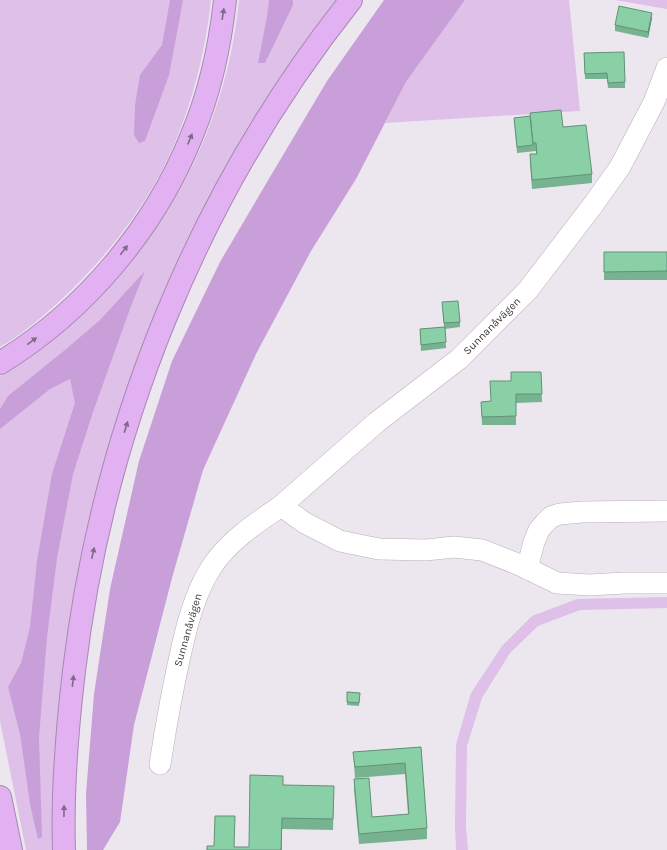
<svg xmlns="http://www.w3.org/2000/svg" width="667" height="850" font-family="Karla,sans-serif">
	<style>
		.green { fill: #dec0e9 }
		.forest { fill: #c89fd8 }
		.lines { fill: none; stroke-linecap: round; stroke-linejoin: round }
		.minor-casing { stroke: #b7b1b9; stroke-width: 22 }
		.highway-casing { stroke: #a888b3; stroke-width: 24 }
		.minor { stroke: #fff; stroke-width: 21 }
		.highway { stroke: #e1b1f2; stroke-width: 22 }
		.wall { fill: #77b390 }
		.shaded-wall { fill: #619275 }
		.building { fill: #8ad0a7; stroke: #619275 }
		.oneway { fill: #7f6a87 }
		.labels { text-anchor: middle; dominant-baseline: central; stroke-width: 3; stroke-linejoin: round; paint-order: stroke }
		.street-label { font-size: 11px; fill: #3e3b3f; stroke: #fff }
	</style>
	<rect width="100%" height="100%" fill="#ece6ef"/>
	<g class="green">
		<path d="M0 0H211C205 58 187 125 159 176 134 222 100 263 62 299 43 316 23 334 0 347Z"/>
		<path d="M239 0H338L240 144 216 186 193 230 163 297 144 342 119 411 106 453 93 509 79 569 69 631 62 691 55 850H26L0 721V376C20 366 39 350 56 336 160 252 226 133 239 0Z"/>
		<polygon points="465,0 569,0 580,111 385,123 406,82"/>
		<polygon points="615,0 667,0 667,9"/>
		<polygon points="667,597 667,608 580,610 538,626 510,653 482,698 467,746 466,826 468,850 456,850 455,826 456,744 471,693 502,646 532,616 577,599"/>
	</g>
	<g class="forest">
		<polygon points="170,0 183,0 169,75 145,141 139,143 134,135 135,105 140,75 162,45"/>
		<polygon points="269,0 293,0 293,5 265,63 258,63 267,17"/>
		<polygon points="384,0 465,0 406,82 356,179 311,251 256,354 203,470 172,578 134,725 120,822 103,850 87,850 86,794 94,694 110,589 139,461 172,361 220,262 270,177 327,81"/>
		<polygon points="145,271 131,306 93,412 73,474 57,558 47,637 39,737 42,837 38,839 30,804 20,734 8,687 21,663 30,627 37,561 52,474 75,403 70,379 50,389 0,429 0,409 8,396 65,350 100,320"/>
	</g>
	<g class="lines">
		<defs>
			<g id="minor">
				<polyline points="667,68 654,102 620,167 593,205 528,290 459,359 377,422 281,506 305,523 340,541 379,549 426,550 454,547 482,550 520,565 557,583 590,585 624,583 667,583"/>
				<polyline points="527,569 534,542 539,530 545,523 551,517 560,514 582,512 667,511"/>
				<path d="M160 764C166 725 173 686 182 647 188 620 196 591 211 568 227 542 256 523 281 506"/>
			</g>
			<g id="highway">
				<path d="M0 363C85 311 155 228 192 135 210 92 220 46 225 0"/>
				<polyline points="0,797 11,850"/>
				<path d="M64 850C62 790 67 730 74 671 103 428 198 192 351 0"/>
			</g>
		</defs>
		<use href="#minor" class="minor-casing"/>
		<use href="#highway" class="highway-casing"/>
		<use href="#minor" class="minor"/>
		<use href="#highway" class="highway"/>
	</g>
	<g class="wall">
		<polygon points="652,18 648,38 615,31 615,25"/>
		<polygon points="584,53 625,82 625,88 608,88 607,79 585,79"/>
		<polygon points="514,118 563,127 592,174 592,183 532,189 530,163 530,154 536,154 536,151 517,153"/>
		<rect x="604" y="252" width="63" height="28"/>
		<polygon points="442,302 460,322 460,327 445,329 446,348 421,351 420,329 444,327"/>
		<polygon points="541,372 542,402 516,403 516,425 482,425 481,402 491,401 511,381"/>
		<polygon points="347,692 360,693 359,706 347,705"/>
		<polygon points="421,747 427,828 427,839 359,844 354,790 354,779 372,817 408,814 405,774 355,778 353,752"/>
		<polygon points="283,785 334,797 333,830 282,829 282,850 235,847 249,847"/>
	</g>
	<polygon class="shaded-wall" points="652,13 652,18 648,38 648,32"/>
	<g class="building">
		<polygon points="619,6 652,13 648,32 615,25"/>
		<polygon points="624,52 625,82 608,83 607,73 585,74 584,53"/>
		<polygon points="561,110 563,127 586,125 592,174 532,180 530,154 537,154 536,143 533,143 530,113"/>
		<polygon points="530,116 533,145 517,147 514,118"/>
		<polygon points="604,252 667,252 667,271 604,272"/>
		<polygon points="458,301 460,322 444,323 442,302"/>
		<polygon points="445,327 446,342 421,345 420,329"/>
		<polygon points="511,372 541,372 542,394 516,394 516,416 482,417 481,402 491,401 490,381 511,381"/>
		<polygon points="347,692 360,693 359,703 347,702"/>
		<polygon points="421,747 427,828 359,834 354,779 369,778 372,817 409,814 405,763 355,767 353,752"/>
		<polygon points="250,775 283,776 283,785 334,786 333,819 282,818 281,850 207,850 207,846 214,846 215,816 235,816 234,847 249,847"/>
	</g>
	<defs><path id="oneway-solid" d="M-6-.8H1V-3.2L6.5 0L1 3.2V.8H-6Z"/></defs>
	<g class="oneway">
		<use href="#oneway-solid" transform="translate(223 14) rotate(-81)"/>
		<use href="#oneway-solid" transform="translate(190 139) rotate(-67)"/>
		<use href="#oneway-solid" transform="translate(124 250) rotate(-52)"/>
		<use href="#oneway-solid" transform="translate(32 341) rotate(-36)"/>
		<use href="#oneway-solid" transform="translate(126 427) rotate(-73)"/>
		<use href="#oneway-solid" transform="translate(93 553) rotate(-77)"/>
		<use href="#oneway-solid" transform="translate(73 681) rotate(-83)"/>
		<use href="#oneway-solid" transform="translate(64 811) rotate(-89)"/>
	</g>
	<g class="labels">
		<g class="street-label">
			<text transform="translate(492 326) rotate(-45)">Sunnanåvägen</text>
			<text transform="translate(188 630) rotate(-74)">Sunnanåvägen</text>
		</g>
	</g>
</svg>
